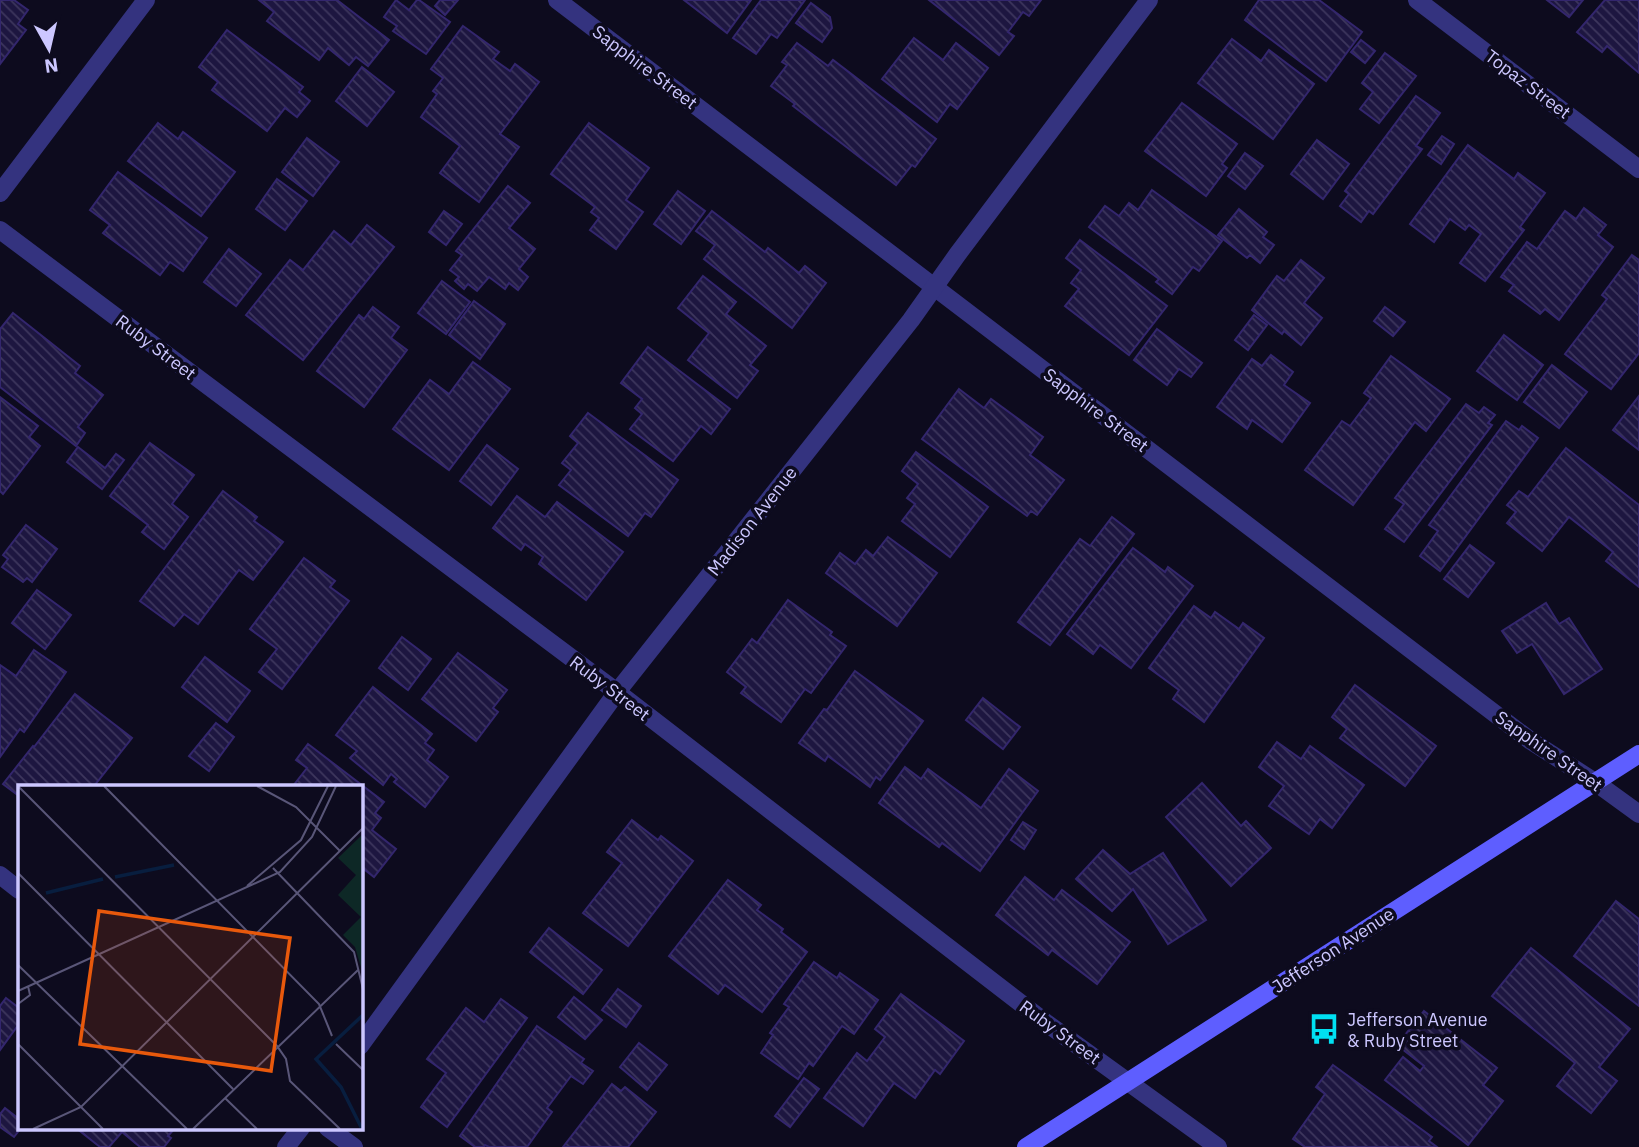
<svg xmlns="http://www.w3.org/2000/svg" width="1639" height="1147" font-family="'IBM Plex Sans',sans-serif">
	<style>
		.building { fill: url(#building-back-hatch); stroke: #33266d; stroke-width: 2 }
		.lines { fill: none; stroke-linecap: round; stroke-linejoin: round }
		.street { stroke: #34337f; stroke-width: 18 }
		.secondary { stroke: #5e5eff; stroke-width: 18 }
		.labels { text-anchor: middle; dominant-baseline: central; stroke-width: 7; stroke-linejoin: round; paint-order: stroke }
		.street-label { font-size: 18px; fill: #ccc7ff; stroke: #0d0b1e }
		.poi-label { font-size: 18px; fill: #ccc7ff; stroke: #0d0b1e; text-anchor: start }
		.inset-river { fill: none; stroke: #081e3f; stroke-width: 3.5 }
		.inset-road { fill: none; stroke: #595678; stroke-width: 2 }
		.view { fill: #e8590c; fill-opacity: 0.15; stroke: #e8590c; stroke-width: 3.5 }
		.inset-edge { fill: none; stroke: #ccc7ff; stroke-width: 3.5 }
	</style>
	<defs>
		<pattern id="building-back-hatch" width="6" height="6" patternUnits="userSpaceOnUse" patternTransform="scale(1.75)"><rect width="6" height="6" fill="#1d1640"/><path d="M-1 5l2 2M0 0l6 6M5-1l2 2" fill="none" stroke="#3d365d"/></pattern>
	</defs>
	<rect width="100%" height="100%" fill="#0d0b1e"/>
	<g class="building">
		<polygon points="0,0 14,0 28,10 18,24 26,30 0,64"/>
		<polygon points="259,0 337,0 389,40 368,66 356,57 349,65 328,48 319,60 267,21 274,12"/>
		<polygon points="396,0 409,10 417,0 419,0 450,22 426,54 393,31 397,26 384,17"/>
		<polygon points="440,0 458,0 445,15 435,6"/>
		<polygon points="684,0 751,0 727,33"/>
		<polygon points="761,0 805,0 777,38 771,34 756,54 733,38"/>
		<polygon points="929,0 1041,0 1029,16 1023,12 1008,32 1014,36 999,55"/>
		<polygon points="1259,0 1319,0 1362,32 1326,81 1245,20"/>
		<polygon points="1547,0 1583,0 1569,17"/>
		<polygon points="1605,0 1639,0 1639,73 1607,46 1602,52 1577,32"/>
		<polygon points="811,3 830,17 832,28 822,42 796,23"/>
		<polygon points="463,26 499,52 493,59 510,71 515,64 539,82 500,134 519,147 479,202 440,173 460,146 421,117 437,94 433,91 443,78 431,69"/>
		<polygon points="227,30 303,87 299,92 310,101 297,117 285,108 267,131 212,90 218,82 199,67"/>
		<polygon points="914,38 943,60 956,43 988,68 957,109 950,104 937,122 882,79"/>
		<polygon points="1232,39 1261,61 1269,50 1314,84 1273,139 1198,83"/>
		<polygon points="1361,40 1375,51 1365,63 1351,52"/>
		<polygon points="797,43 828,66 833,60 936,139 915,167 912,165 896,185 793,106 795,104 771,86 787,65 782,62"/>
		<polygon points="1385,53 1416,76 1379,123 1360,109 1373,92 1362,83"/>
		<polygon points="362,67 394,92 367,126 336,101"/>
		<polygon points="1416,96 1440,113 1416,146 1422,149 1373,214 1369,211 1361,222 1340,206 1349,194 1345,191"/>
		<polygon points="1182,103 1237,144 1222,164 1227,168 1206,196 1145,151"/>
		<polygon points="158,123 178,139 183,132 235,172 201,216 128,161"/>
		<polygon points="589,123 649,168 626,200 643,212 616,249 590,230 599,218 591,212 595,207 551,174"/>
		<polygon points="1442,136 1454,144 1441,164 1428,155"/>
		<polygon points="307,138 339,162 313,196 282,172"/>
		<polygon points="1317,140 1349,164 1323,199 1291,174"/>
		<polygon points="1468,145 1514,179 1518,173 1545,193 1520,227 1524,230 1485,281 1460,263 1481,234 1469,225 1465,230 1450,219 1434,242 1410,224"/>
		<polygon points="1245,153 1263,166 1245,189 1228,176"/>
		<polygon points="118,172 207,238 183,271 170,262 160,275 103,233 110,225 90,210"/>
		<polygon points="277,179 307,201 285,230 256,209"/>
		<polygon points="508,186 530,203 509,228 535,249 519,269 528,277 518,290 509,283 505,289 489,277 477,291 468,284 464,289 455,281 459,277 450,270 462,255 456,251"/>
		<polygon points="1152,190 1222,241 1199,271 1193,267 1172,294 1156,282 1159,279 1089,227 1105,206 1119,216 1129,203 1138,210"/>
		<polygon points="678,191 705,211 681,244 654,224"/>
		<polygon points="1584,208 1606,225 1598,235 1613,247 1559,320 1545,309 1540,314 1509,291 1514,285 1501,277 1527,242 1537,249 1565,211 1576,219"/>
		<polygon points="1239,209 1267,232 1263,237 1274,245 1260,263 1250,255 1247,258 1218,235"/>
		<polygon points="444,211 462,224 446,245 429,232"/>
		<polygon points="712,211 765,252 768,248 799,273 805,266 826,283 792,328 704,259 715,245 696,231"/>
		<polygon points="367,225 394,247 303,360 246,315 290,260 303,270 334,231 351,245"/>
		<polygon points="1080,240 1167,306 1129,355 1065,306 1079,289 1071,283 1081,270 1066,258"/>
		<polygon points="229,249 261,274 236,306 204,282"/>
		<polygon points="1632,255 1639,260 1639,353 1611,389 1565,354 1607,299 1602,295"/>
		<polygon points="1301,260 1324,278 1304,303 1322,318 1301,345 1284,331 1282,334 1252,310 1277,276 1284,281"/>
		<polygon points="703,276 736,302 726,314 766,346 750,365 758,371 737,398 688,360 709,333 678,308"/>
		<polygon points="442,281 470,302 446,334 418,313"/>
		<polygon points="474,301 505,324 480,359 449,335"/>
		<polygon points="373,307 399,327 391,338 407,350 364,407 317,371 359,315 364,319"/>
		<polygon points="1385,307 1405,322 1393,336 1374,321"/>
		<polygon points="13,313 80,366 75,373 103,395 78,427 85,433 76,446 0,387 0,329"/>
		<polygon points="1254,315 1267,325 1248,350 1235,340"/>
		<polygon points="1157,329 1202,363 1191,377 1179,369 1167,385 1134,360"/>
		<polygon points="1504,335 1543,365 1517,400 1477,371"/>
		<polygon points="648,347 730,409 711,434 701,426 673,461 630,429 642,414 635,408 642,399 621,383"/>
		<polygon points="1271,355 1293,372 1284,385 1310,403 1282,442 1252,420 1247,429 1217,407 1252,359 1262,366"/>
		<polygon points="1391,356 1450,399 1426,431 1415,422 1353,505 1305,470 1342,421 1350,426 1371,398 1364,393"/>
		<polygon points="473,362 510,389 449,470 393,429 430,380 449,394"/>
		<polygon points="1552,365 1587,392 1559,428 1524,402"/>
		<polygon points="959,389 984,408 991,399 1043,437 1030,455 1064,480 1037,515 1031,511 1027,516 922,439"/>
		<polygon points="1639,396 1639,450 1613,430"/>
		<polygon points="0,397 38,426 29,437 40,446 3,494 0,491"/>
		<polygon points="1466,404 1479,413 1484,407 1495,415 1488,423 1492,425 1404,542 1385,529 1404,504 1395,498"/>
		<polygon points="588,413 678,480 651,517 645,513 628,536 559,485 571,470 562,463 578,443 570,436"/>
		<polygon points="1506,421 1519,430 1522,426 1538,438 1440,571 1420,556 1438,531 1429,525"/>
		<polygon points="150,443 194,475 172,504 188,517 164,549 142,532 148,525 110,496"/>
		<polygon points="487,445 518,469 491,505 460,481"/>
		<polygon points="78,447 105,468 116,454 124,460 102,489 67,462"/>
		<polygon points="1566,448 1639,505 1639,587 1606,561 1613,552 1569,517 1542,551 1507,523 1516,512 1507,505 1519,491 1528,497"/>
		<polygon points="916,452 988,507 950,557 902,521 915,504 907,498 918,484 902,471"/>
		<polygon points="223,491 257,517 254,521 283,542 253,580 239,570 198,624 184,614 174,626 140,601"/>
		<polygon points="517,496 545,517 557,502 623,552 586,600 539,564 543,557 525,544 521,550 493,528"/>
		<polygon points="1112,517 1134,534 1050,645 1018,622 1080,539 1090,546"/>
		<polygon points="26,525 57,549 32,582 27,578 23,582 2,567 8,559 3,555"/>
		<polygon points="888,537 937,573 897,626 826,573 840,553 855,564 866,550 873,556"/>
		<polygon points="1470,545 1494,563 1468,597 1444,579"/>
		<polygon points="1133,548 1165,572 1168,567 1193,586 1131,668 1100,645 1093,654 1067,634"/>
		<polygon points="304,558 335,581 330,587 349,601 282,689 259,672 277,649 250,629"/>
		<polygon points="37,590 71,615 45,649 12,623"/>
		<polygon points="788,600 832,632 830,635 846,646 811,693 805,689 781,722 741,693 746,687 727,672 752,639 757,643"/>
		<polygon points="1546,603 1559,624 1569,618 1602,669 1564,694 1532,644 1517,653 1502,631"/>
		<polygon points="1194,606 1211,618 1215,612 1239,629 1243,623 1264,638 1204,722 1173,699 1179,690 1149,668"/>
		<polygon points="402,637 431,659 408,690 379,668"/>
		<polygon points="34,650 66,672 24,732 20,729 0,757 0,665 16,676"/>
		<polygon points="458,653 507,690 493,708 498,712 476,741 422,699"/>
		<polygon points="205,657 250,691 227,722 182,687"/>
		<polygon points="855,671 923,721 880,780 876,777 870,787 828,756 825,761 799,743 824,709 827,710"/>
		<polygon points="1355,685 1436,746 1405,786 1340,738 1347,729 1332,717"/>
		<polygon points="373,687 432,734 425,743 434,750 427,760 448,777 425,807 394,782 397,779 391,774 383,785 350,758 357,751 336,735"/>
		<polygon points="75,694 132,738 94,786 19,786 19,796 3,784 33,746 34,747"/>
		<polygon points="983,698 1020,727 1003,749 966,720"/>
		<polygon points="216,723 234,737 209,771 189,756"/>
		<polygon points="1277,742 1301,759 1310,746 1364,785 1332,828 1320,819 1309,834 1269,806 1284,786 1259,767"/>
		<polygon points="308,744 384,802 375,813 381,818 372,830 396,849 374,877 360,866 360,786 293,786 307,768 296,760"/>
		<polygon points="905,767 921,779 928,769 981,808 1009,769 1038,791 980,871 942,843 939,847 879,803"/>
		<polygon points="1202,783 1241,826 1246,821 1271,848 1231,886 1166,817"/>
		<polygon points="632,820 658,840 661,836 693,861 628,946 583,913 622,863 607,852"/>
		<polygon points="1023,822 1036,830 1024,849 1011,840"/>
		<polygon points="1103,850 1130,874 1163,853 1206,920 1168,944 1133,889 1112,911 1076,879"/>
		<polygon points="1025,877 1054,900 1062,890 1130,942 1097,984 1052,950 1048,955 996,915"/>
		<polygon points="728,880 761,905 757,910 783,929 781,932 807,952 762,1012 725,985 718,994 669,956"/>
		<polygon points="1616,901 1639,919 1639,1006 1574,956"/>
		<polygon points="549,928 602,970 583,994 530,952"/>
		<polygon points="1531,948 1630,1029 1599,1067 1617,1081 1591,1113 1557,1086 1575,1063 1492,996"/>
		<polygon points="814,962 837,978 840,973 878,1000 854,1034 842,1026 813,1066 809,1063 798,1079 761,1053 773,1035 770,1033 789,1007 784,1004"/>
		<polygon points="618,989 641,1006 626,1027 602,1010"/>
		<polygon points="901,994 964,1041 940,1074 935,1070 915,1098 894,1083 863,1126 824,1098 857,1053 867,1061 885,1037 875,1029"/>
		<polygon points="574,997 602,1020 585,1039 558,1017"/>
		<polygon points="6,998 19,1008 19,1024 0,1050 0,1006"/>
		<polygon points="501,999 527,1018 447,1127 421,1107 446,1073 427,1059 466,1008 484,1022"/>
		<polygon points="1424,1011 1497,1068 1483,1085 1503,1101 1468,1145 1385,1080 1403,1057 1420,1071 1424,1066 1397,1045"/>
		<polygon points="537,1026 584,1059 581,1063 593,1071 583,1084 571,1076 547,1108 552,1112 527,1147 489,1147 485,1145 484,1147 475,1147 460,1136"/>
		<polygon points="639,1043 667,1065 647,1090 620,1067"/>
		<polygon points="1333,1065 1432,1137 1429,1141 1437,1147 1305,1147 1293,1139 1325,1094 1316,1087"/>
		<polygon points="804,1078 819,1089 790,1127 775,1116"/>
		<polygon points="612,1084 621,1091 625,1087 656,1112 628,1147 563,1147"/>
		<polygon points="5,1108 19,1119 19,1128 21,1128 14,1137 0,1127 0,1114"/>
		<polygon points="76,1128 175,1128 168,1136 171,1138 164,1147 140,1147 122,1132 109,1147 100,1147"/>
	</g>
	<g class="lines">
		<g class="street">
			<polyline points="557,0 1531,741 1595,782 1639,814"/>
			<polyline points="1417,0 1639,169"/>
			<polyline points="0,193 146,0"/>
			<polyline points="0,230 617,692 1045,1022 1218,1147"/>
			<polyline points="0,875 19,890"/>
			<polyline points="360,1046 617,692 911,320 957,255 1149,0"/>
			<polyline points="328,1128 354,1147"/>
			<polyline points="286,1147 301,1128"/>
		</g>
		<polyline class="secondary" points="1026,1147 1639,754"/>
	</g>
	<defs>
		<symbol id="bus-bare" viewBox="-9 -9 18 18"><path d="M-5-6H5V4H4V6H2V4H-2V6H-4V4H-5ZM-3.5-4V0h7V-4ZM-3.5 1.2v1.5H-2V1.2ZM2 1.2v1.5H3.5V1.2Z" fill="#00e0f2" stroke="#0d0b1e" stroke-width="2.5" paint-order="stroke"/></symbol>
	</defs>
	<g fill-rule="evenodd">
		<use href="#bus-bare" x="1302" y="1007" width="44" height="44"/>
	</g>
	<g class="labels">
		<g class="street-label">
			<text transform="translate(645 67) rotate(37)">Sapphire Street</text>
			<text transform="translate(1528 84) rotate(37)">Topaz Street</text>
			<text transform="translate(156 347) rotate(37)">Ruby Street</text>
			<text transform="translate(1096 410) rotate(37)">Sapphire Street</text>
			<text transform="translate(752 521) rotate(-52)">Madison Avenue</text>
			<text transform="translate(610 688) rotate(37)">Ruby Street</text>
			<text transform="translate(1549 751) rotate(35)">Sapphire Street</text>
			<text transform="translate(1333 950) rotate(-33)">Jefferson Avenue</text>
			<text transform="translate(1060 1032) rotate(36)">Ruby Street</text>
		</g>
		<g class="poi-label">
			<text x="1347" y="1019">Jefferson Avenue<tspan x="1347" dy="21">&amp; Ruby Street</tspan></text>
		</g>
	</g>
	<g transform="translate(18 785)">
		<rect width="345" height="345" fill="#0d0b1e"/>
		<path d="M345 49V189L337 162 325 150 343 132 320 110 338 90 320 73Z" fill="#0d2826"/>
		<path class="inset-river" d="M97 92 156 80M28 108 85 94M344 344 323 302 298 274 345 230"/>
		<path class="inset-road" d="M0 1 259 261 268 274 272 296 322 344M86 1 301 219 314 251M239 1 278 22 322 66M255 83 336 167 345 204M0 88 215 304M229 101 283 55 310 1M0 180 169 344M0 206 262 87 294 52 318 1M0 219 12 210 10 201M0 259 85 344M318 259 345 285M207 313 239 344M15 344 63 322 345 43M175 344 340 185"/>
		<path class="view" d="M81 126 272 153 253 286 62 259Z"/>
		<rect width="345" height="345" class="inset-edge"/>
	</g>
	<g transform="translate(49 49) rotate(172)" stroke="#0d0b1e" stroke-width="5" paint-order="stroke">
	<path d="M0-5L12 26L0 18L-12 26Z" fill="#ccc7ff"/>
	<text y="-10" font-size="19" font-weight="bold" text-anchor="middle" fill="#ccc7ff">N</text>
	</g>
</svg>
